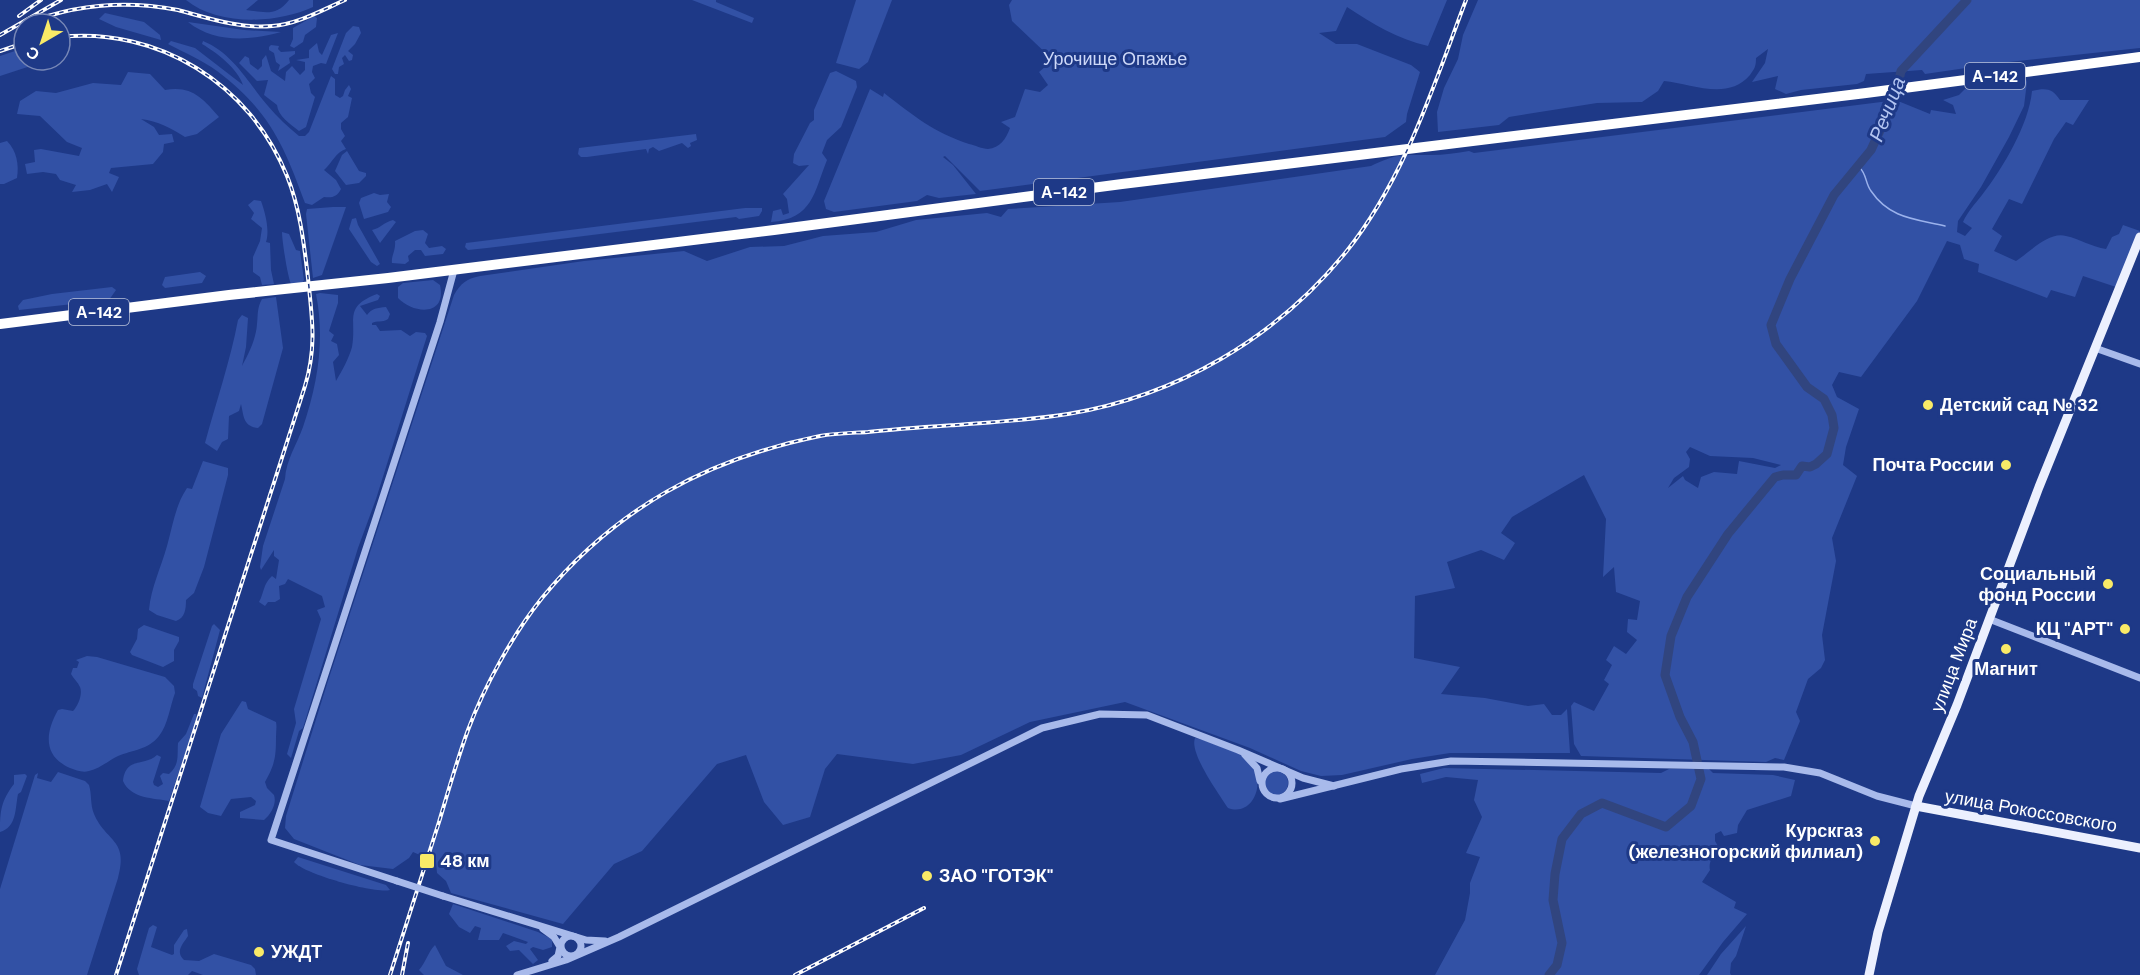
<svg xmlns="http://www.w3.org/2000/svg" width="2140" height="975" font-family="'DM Sans',sans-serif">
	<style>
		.green { fill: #3251a5; fill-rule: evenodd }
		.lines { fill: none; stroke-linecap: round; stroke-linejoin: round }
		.stream { stroke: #9bb2ec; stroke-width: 1.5 }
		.river { stroke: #31457f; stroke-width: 9 }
		.minor { stroke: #a8baeb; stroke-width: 7 }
		.major { stroke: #ecf0fe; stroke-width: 9 }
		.highway { stroke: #fff; stroke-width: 10 }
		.rail-casing { stroke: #fff; stroke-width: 4 }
		.rail { stroke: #1e3987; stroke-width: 1.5; stroke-dasharray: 4.5; stroke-linecap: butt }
		.minor-bridge { stroke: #a8baeb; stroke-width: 7 }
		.poi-dot { fill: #f9ea67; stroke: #1e3987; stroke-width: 2 }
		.labels { text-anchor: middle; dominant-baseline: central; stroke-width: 6; stroke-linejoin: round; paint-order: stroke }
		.shield { fill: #1e3987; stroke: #bcc4db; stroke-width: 1.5 }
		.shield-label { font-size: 16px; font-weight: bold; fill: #fff }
		.park-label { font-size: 18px; fill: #cdd8f8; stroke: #1e3987 }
		.poi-label { font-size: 18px; font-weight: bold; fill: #fff; stroke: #1e3987; text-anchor: start }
		.street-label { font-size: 18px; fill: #fff; stroke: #1e3987 }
		.water-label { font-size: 20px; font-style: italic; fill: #b3c5f2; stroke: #1e3987 }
	</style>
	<rect width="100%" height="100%" fill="#1e3987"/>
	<g class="green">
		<path d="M186 0H258L246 10C264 12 276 17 289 0H313V7C276 24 218 26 186 0Z"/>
		<polygon points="692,0 716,0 716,2 754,18 752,23"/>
		<polygon points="856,0 892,0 868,62 859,69 836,63"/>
		<path d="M1012 0H1447L1428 46C1397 39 1373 24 1347 7L1336 31 1319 33 1336 44H1357L1411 65 1420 72 1407 114 1406 122 1385 137 980 191 945 156 943 157 953 165 976 194 939 198 927 195 917 201 834 212 826 209 824 201 870 89 883 97 884 93C914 116 933 132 969 144 975 145 982 149 988 149 1000 148 1006 139 1010 128L1001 122 1015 117 1025 89 1040 92 1048 85 1039 72 1053 60 1012 21 1009 5Z"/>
		<path d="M1478 0H2140V48L2000 63 1925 74 1922 70 1866 74 1864 81 1857 84 1801 90 1786 94 1775 89 1778 76 1752 82 1765 63 1768 49 1756 58C1756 66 1755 68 1750 75 1728 101 1692 84 1664 81L1658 91 1642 102 1597 103 1509 117 1499 125 1438 132 1437 112 1444 88 1458 59 1463 35Z"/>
		<polygon points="105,13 144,22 160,35 161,40 116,27 99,19"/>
		<polygon points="314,16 317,18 316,27 305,35 303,42 294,48 290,46 293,39 293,28"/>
		<path d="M188 22 244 30 281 32C250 41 214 43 188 22Z"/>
		<polygon points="353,26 359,27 361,33 355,44 348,51 353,55 352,60 349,61 345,55 342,58 344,64 339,67 338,74 335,74 332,69 346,33"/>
		<path d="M338 33 326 64 321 63 313 66 312 72 315 78 309 84 311 93 315 97 306 127 299 131C290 124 278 116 277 105L264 95 268 80 257 81 239 63 245 56 249 58 250 64 258 70 262 66V60L266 55 271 71 285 81 286 72 292 66 300 75 305 70V62L296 60 309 58V50L317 43 319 52 322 55 331 35Z"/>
		<path d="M171 41 195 48 243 85C238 69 216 52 202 44L203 41C233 53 249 84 268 106 277 117 288 127 299 136H305L309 132 331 76 335 79V95L340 98 343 96 345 90 349 85 351 89 348 96 352 98 348 117 341 123V129L345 136 341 141 346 149C336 152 332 163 324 170L336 180 341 189C337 197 332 198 324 197L312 205 305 203C284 145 269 110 217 71 202 60 185 53 168 44Z"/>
		<polygon points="271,45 279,46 278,49 281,52 295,51 295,54 289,58 290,63 278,71 280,65 276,62 274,53 269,50 269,47"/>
		<polygon points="24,48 24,60 49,60 0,76 0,56"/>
		<path d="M836 71 856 81 857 87 841 127 827 140 822 153 827 160C814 192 813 219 771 222L773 211 781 209 783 215 789 213 787 199 783 194 809 165 799 166 793 163 794 154 810 123 814 120V110L830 73Z"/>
		<path d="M128 72 150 74 165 90C191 85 203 98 219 117L197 134 185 137C171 128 158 121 141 119L154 127 159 135 172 134 174 142 164 144 163 152 153 164 111 168 109 173 119 177 112 192 107 184 90 190 72 192 76 185 60 180 56 174 43 172 27 174 25 164 35 162 34 150 41 149 79 156 82 148 67 142 40 116 17 114 20 101 36 91 56 93 93 83 121 85Z"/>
		<path d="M2026 79 2027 82 2024 106 2009 137 1981 187 1958 221 1957 232 1965 236 1972 228 1963 222C1968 211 1975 204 1982 195 2003 168 2029 124 2032 91 2046 88 2052 88 2060 100H2089L2073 125 2066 122 2054 139 2022 204 2009 199 1992 229 2002 236 1994 251 2016 261C2030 252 2049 231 2066 236 2080 239 2092 247 2106 249L2112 237 2119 234 2123 225 2140 231 2116 287 2083 276 2075 297 2051 290 2047 298 1978 272 1979 264 1964 259 1960 245 1947 241 1917 301 1861 377 1839 372 1832 385 1837 397 1859 409 1846 447 1843 465 1857 476 1832 538 1836 561 1822 635 1825 660 1821 668 1808 679 1796 712 1800 721 1784 760 1775 758 1766 762 1581 756 1574 744 1571 706 1574 702 1594 711 1609 684 1604 680 1612 665 1606 660 1614 646 1626 654 1637 640 1627 632 1628 619 1637 620 1640 601 1616 592 1614 567 1603 577 1606 519 1584 475 1512 517 1501 533 1515 543 1504 560 1481 550 1447 562 1455 588 1415 596 1414 658 1460 667 1441 694 1485 698 1528 706 1544 704 1552 715H1561L1567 709 1570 753H1450L1412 759 1342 775 1321 776 1301 771 1250 748 1125 702 1030 722 961 755 913 764 837 754 825 769 810 817 783 825 764 802 746 755 717 764 642 851 614 864 563 924 451 893 446 881 437 873 436 862 413 852 409 858 393 869 360 865 294 839 285 828 286 816 327 684 454 295C461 283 466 279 480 276L584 261 684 251 707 261 750 247 784 246 823 236 876 232 916 220 987 213 1001 217 1008 209 1120 202 1371 166C1397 153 1403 155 1431 155 1444 155 1457 153 1469 151L1474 153 1889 101V115L1898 101 1930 114 1931 110 1956 114 1953 105 1943 100 1959 95 1967 87ZM1690 447 1710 456 1753 458 1781 465 1775 468 1739 461 1737 474 1714 472 1701 477 1698 488 1685 480 1683 476 1668 488 1674 478 1689 467 1690 459 1686 452Z"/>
		<polygon points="696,134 697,140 690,143 691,146 688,148 682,143 659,151 653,147 649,149 648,154 646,149 587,157 581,157 578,154 579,148"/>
		<path d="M7 141C17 151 19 165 17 178L4 184H0V143Z"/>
		<polygon points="347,151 359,171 366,173 366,176 359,183 346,185 335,171 342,155"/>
		<polygon points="374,193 380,195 389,194 387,202 391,207 388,212 364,219 359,203 361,198"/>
		<path d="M254 200 261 201C265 212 270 230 266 242L270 243 271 270 274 284 262 285 260 277 253 272V257L260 241 262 228 251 219 254 213 248 205Z"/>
		<polygon points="333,207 346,207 322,275 313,278 306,214 307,209"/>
		<polygon points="745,208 762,208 762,211 759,216 739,219 736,217 487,248 468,250 465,247 466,243"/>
		<polygon points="356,218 358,225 380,264 377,266 371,262 349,229 352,219"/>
		<path d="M393 220 396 222 380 243 372 230C381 228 384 222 393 220Z"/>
		<path d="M423 230 428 234 425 243 429 248 442 246 446 249 443 254 425 256 421 250H415L408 256 409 261 405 264 392 263C391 256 396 250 395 241L415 231Z"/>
		<path d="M282 232 289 234 296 250 300 251 304 280 301 285 292 286C288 281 282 240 282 232Z"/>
		<polygon points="200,272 206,276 202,283 165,288 162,285 165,277"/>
		<path d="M433 280 440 285C447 317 413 314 398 298V287L403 283Z"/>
		<polygon points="112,287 116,290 109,300 19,310 18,306 23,300 52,294"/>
		<path d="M320 293 338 295V303L329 331 334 335 331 341 337 344 339 355 333 362 336 381C342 371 349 358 352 347 357 319 343 307 377 294L380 296 378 300 360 306 367 315C372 308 377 308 386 307L390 314 388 319C382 323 377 320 372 323V325H376L380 331 401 330 410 336 416 332 425 333 427 336 376 499 358 548 303 728 299 731 291 758 287 754 296 723 294 709 321 619 317 610 325 607 322 596 288 579 285 584 279 586 280 599 275 602H268L265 606 259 602C264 593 263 584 272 576L276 579 279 560 274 556V550L261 570 260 567 263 546 285 479C286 460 297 444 303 427 318 383 325 339 316 294Z"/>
		<path d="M276 297 283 348 262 424 258 428C243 426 244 417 241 404L239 411 229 416 228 439 222 442 217 451 205 443C216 402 230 362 238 320L242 315 248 318 246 347 242 366C249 353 256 339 257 324 258 314 257 308 262 299Z"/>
		<path d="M203 461 228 468V475L204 567 194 593 186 600C186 609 185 618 176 621L157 615 149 610C151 587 161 568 167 546 173 525 175 506 187 488L192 489Z"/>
		<polygon points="214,624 220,630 202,698 198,696 197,691 193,688 193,684 212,626"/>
		<polygon points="144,625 179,637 179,641 174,650 174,661 163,667 132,655 130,652 137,639 138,629"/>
		<path d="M87 656 97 657 165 677 174 686 175 693C170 706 168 725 159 736 148 750 132 750 118 756 108 761 99 769 89 771 82 773 76 770 70 768 43 756 45 733 58 710L62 709 73 711C78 706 83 694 80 687 78 682 73 678 71 674L73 668H77L79 662 76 660Z"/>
		<path d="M242 701 246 702 248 709 276 722C277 727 276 732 276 737 276 757 275 764 265 782L267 788 274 795C277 804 271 814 264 820L240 818V812L255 805 256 801 251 797 231 799 221 816 208 813 200 807 221 734Z"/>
		<path d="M194 714H196L197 719 169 801C154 798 131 799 123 781 126 756 144 767 157 755L161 757 153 782 154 785 158 787 163 784 160 776 163 773 169 774C180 764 177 756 178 743L186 734Z"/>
		<path d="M1195 738C1203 739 1213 744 1222 747 1229 750 1237 752 1244 756 1270 776 1255 818 1228 808 1219 794 1189 753 1195 738Z"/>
		<path d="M1444 768 1661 773 1669 769H1709L1713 773 1773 775 1795 780 1791 796 1747 810 1738 825 1737 833 1724 836 1721 831 1715 834V841L1719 848C1714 855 1708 861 1710 870L1702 882 1736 902 1734 908 1747 914 1723 942 1699 975H1435L1465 920 1470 893V883L1480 857 1466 853 1482 817 1474 800 1478 780 1446 777 1422 783 1420 774Z"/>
		<circle cx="1276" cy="783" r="12"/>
		<path d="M58 772 85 781 89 785C92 795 90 804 94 814 106 842 129 839 118 878L87 975H0V889L35 775 38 773 37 778 51 782Z"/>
		<path d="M25 774 27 776 21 792 18 794C15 809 17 827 0 832 0 811 1 801 14 784V775Z"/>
		<path d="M298 857 386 885 390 890C375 894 304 874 294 862Z"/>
		<polygon points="453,904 538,932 552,939 552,947 543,950 533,947 530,949 538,960 533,964 519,950 510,951 506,946 514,941 526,944 528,942 503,933 499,940 478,940 481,928 475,926 470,933 459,927 449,914"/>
		<path d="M153 925 157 927 151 947 172 955 174 954V945L184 930 187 929 188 936C183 944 175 951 184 960L199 961 214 954 251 965 255 969 256 975H203L192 971 188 975H139L137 969 149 928Z"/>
		<polygon points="1746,926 1736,956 1731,963 1730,973 1731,975 1707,975 1721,954"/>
		<path d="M435 945 446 966 463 975H424L419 970C426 962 428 952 435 945Z"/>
	</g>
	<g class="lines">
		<path class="stream" d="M1859 167C1867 174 1865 183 1871 191 1890 219 1916 219 1945 226"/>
		<polyline class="river" points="1549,975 1557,965 1562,943 1553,900 1555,874 1562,839 1581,814 1602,803 1666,827 1691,806 1701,779 1693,742 1680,717 1665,675 1671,636 1687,597 1728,534 1775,477 1783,475 1796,475 1802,466 1810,467 1816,464 1827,454 1834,428 1832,415 1824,399 1807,387 1776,344 1771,325 1790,279 1834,195 1871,150 1895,98 1901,71 1967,0"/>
		<g class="minor">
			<polyline points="2095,348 2140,364"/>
			<polyline points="1989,619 2140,678"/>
			<polyline points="1245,755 1257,768 1260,781"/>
			<circle cx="1277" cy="783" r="15"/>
			<polyline points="1280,799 1401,769 1451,761 1784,767 1820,773 1877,796 1916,806"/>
			<polyline points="397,881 271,840 440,322 454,270"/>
			<polyline points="443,896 586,940 605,941"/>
			<polyline points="543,929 554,937 560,947 558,956 552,961"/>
			<circle cx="571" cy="946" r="10"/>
			<polyline points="517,975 566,960 619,937 1042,728 1100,714 1147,715 1238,750 1303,778 1334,786"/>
		</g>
		<g class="major">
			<polyline points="1916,806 2140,848"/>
			<polyline points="1869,975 1878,932 1919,796 1957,705 2039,487 2140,237"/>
		</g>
		<polyline class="highway" points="0,324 229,295 388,278 774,230 1122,184 1866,93 2140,57"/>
		<defs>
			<g id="rail">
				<polyline points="19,16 41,0"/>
				<path d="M25 24C75 4 126 0 178 10 208 18 240 29 272 26 298 24 322 10 345 0"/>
				<polyline points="0,35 61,0"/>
				<path d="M60 37C159 27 250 84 287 176 300 208 304 244 308 278 312 318 317 346 305 386L116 975"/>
				<polyline points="0,51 24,43"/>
				<path d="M390 975C406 924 423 873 439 822 448 792 457 760 468 730 484 687 513 634 542 598 616 508 707 459 820 436 836 433 852 433 868 432 897 429 927 427 956 425 993 422 1031 420 1068 414 1177 396 1276 338 1346 252 1405 178 1433 87 1466 0"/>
				<polyline points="402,975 408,943"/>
				<polyline points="795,975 924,908"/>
			</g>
		</defs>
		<use href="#rail" class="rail-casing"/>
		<use href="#rail" class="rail"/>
		<polyline class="minor-bridge" points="397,881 443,896"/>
	</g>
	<g class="poi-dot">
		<circle cx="1928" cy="405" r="6"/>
		<circle cx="2006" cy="465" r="6"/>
		<circle cx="2108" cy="584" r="6"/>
		<circle cx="2125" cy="629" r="6"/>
		<circle cx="2006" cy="649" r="6"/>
		<circle cx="1875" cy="841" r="6"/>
		<rect x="419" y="853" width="16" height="16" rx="3"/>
		<circle cx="927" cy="876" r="6"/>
		<circle cx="259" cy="952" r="6"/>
	</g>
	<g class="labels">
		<g class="shield">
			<rect x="1965" y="63" width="60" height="26" rx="4.5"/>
			<rect x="1034" y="179" width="60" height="26" rx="4.5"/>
			<rect x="69" y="299" width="60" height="26" rx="4.5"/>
		</g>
		<g class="shield-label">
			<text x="1995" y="76">А-142</text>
			<text x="1064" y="192">А-142</text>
			<text x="99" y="312">А-142</text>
		</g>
		<g class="park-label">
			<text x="1115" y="59">Урочище Опажье</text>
		</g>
		<g class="poi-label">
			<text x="1940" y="405">Детский сад № 32</text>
			<text x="1994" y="465" text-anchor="end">Почта России</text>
			<text x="2096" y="574" text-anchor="end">Социальный<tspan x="2096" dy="21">фонд России</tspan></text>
			<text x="2113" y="629" text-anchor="end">КЦ "АРТ"</text>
			<text x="2006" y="669" text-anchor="middle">Магнит</text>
			<text x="1863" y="831" text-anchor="end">Курскгаз<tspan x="1863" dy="21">(железногорский филиал)</tspan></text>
			<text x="440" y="861">48 км</text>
			<text x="939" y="876">ЗАО "ГОТЭК"</text>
			<text x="271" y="952">УЖДТ</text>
		</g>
		<g class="street-label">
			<text transform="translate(1954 665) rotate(-69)">улица Мира</text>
			<text transform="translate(2031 811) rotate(10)">улица Рокоссовского</text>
		</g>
		<g class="water-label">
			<text transform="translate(1887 109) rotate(-69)">Речица</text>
		</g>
	</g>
	<g transform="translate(42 42) rotate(219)"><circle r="28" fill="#1e3987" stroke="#7888b7" stroke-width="1.5"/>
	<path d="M0-4.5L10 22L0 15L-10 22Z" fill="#f9ea67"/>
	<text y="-9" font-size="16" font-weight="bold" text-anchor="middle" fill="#ffffff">С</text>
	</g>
</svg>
